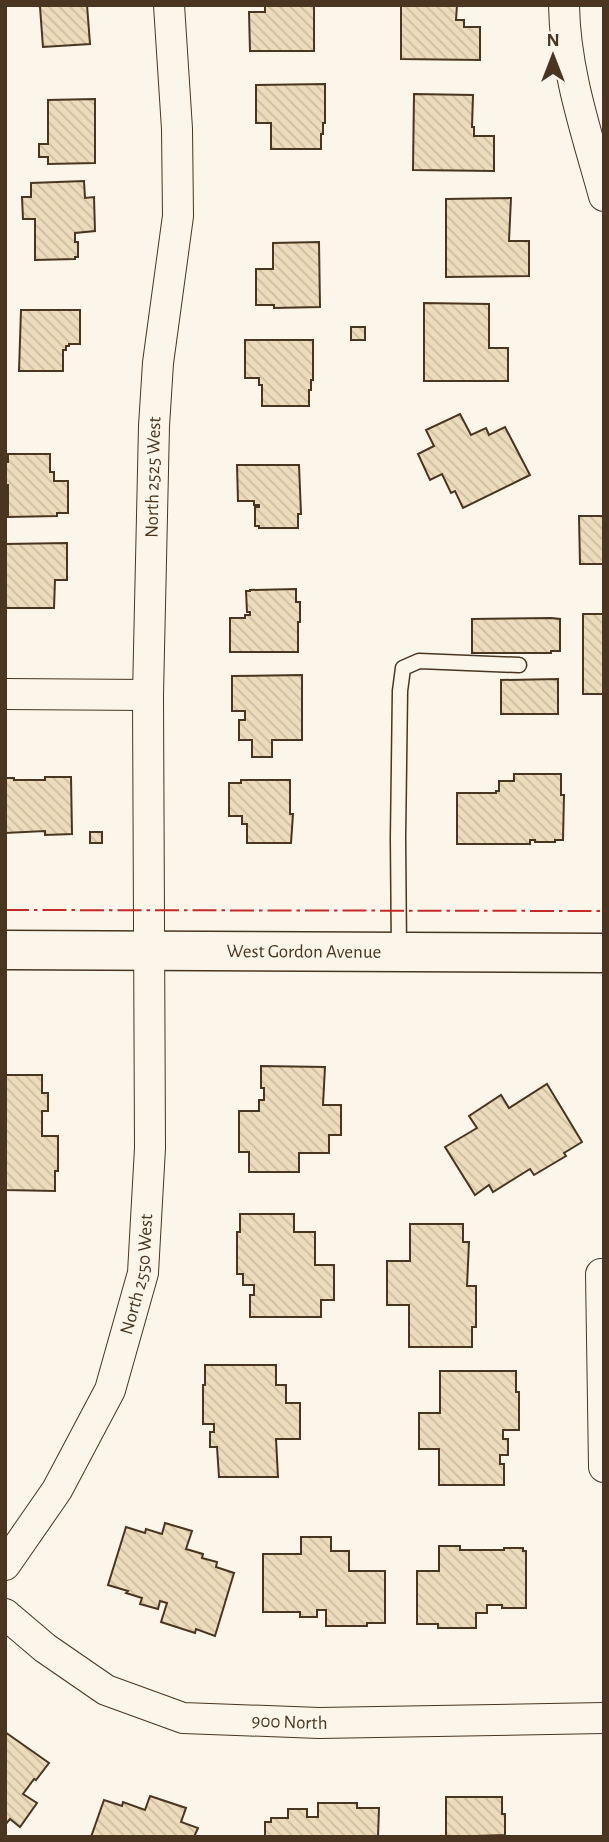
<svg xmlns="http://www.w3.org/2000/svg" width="609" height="1842" font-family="'Alegreya Sans',sans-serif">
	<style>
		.building { fill: url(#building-back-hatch); stroke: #4a3520; stroke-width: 2 }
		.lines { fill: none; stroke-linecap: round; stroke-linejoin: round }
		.service-casing { stroke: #4a3520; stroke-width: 17 }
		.minor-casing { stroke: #4a3520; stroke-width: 32 }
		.secondary-casing { stroke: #4a3520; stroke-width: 41 }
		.service { stroke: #fbf6e9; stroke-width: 14 }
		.minor { stroke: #fbf6e9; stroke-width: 30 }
		.secondary { stroke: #fbf6e9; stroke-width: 38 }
		.power { stroke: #c62828; stroke-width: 2; stroke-dasharray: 24 5 3.5 5; stroke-linecap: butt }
		.labels { text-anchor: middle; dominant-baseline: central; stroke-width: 5; stroke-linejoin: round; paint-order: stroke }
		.street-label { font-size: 19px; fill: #4a3520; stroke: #fbf6e9 }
	</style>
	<defs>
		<pattern id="building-back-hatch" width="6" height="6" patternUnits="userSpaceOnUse" patternTransform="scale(1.75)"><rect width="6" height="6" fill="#ecdcbc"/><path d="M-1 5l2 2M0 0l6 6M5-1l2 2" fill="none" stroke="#ccbda1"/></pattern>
	</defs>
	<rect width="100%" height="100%" fill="#fbf6e9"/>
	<g class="building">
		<polygon points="38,5 87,5 90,44 43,47 40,7"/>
		<polygon points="265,5 314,5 314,51 250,51 249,12 265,12"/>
		<polygon points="401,5 457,5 456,20 464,20 464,27 480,27 480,60 401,59"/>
		<polygon points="325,84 325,123 323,123 323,134 321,134 321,149 271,149 271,123 256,123 256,85"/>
		<polygon points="414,94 473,95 472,127 474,127 474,136 494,136 494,171 413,170"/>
		<polygon points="95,99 95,163 48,164 48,157 39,157 39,144 48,144 48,100"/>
		<polygon points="84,181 85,198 94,197 95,231 75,233 75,242 78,242 78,257 75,257 75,259 35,260 35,219 23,219 22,197 31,197 31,183"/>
		<polygon points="511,198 509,241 529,241 529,276 446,277 446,199"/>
		<polygon points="319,242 320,307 274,308 274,305 256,305 256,269 273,269 273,243"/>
		<polygon points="424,303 489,304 489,348 508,348 508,381 424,381"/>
		<polygon points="21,310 80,310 80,344 69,344 69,346 66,346 66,350 63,350 63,371 19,371"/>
		<rect x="351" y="327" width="14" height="13"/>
		<polygon points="245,340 313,340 313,380 311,380 311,390 309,390 309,406 262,406 262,385 259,385 259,378 245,378"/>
		<polygon points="460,414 471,435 486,428 489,435 505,427 530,475 463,508 455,491 451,493 442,474 430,480 418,454 434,446 426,430"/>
		<polygon points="8,454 50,454 50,472 54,472 54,481 68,481 68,513 57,513 57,516 8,517 8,485 5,485 5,462 8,462"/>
		<polygon points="237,465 299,465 301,514 298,514 298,528 259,528 259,526 255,526 255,507 259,507 259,505 254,505 254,501 238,501"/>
		<polygon points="579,516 604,516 604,564 580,564"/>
		<polygon points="67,543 67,580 55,580 54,608 5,608 5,544"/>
		<polygon points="296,589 296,602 300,602 300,622 298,622 298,652 230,652 230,618 245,618 245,615 250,615 250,612 247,612 246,591 250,591 250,590"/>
		<rect x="583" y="614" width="21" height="80"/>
		<polygon points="551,618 560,619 560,651 551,651 551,653 472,653 472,619"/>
		<polygon points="302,675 302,740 272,740 272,757 252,757 252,740 239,740 239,720 245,720 245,711 232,711 232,676"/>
		<polygon points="558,679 558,714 501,714 501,680"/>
		<polygon points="514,774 561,774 561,795 564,795 563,840 555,840 555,842 535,842 535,840 530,840 530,844 457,844 457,793 496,793 496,791 499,791 499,781 514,781"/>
		<polygon points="45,777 71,777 72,834 45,835 45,831 5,833 5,778 14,778 14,780 45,780"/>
		<polygon points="241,780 290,780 290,814 293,814 291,843 247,843 247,824 242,824 242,816 229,816 229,783 241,783"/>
		<rect x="90" y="832" width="12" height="11"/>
		<polygon points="261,1066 325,1067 323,1105 341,1105 341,1135 329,1135 329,1153 299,1153 299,1172 249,1172 249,1152 239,1152 239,1111 259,1111 259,1100 264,1100 264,1088 261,1088"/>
		<polygon points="5,1075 42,1075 42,1093 48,1093 48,1111 42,1111 42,1136 58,1136 58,1171 55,1171 55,1191 5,1190"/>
		<polygon points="547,1084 582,1142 564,1153 566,1156 534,1175 530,1169 493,1192 489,1185 475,1195 445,1147 477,1128 469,1116 501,1095 509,1108"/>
		<polygon points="240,1214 294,1214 294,1232 315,1232 315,1265 334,1265 334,1300 321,1300 321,1317 250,1317 250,1295 254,1295 254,1285 243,1285 243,1274 237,1274 237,1232 240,1232"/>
		<polygon points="410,1224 463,1224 463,1242 469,1242 467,1286 476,1286 476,1327 472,1327 472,1347 409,1347 409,1305 387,1305 387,1261 410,1261"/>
		<polygon points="205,1365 276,1365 276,1385 286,1385 286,1403 300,1403 300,1439 276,1439 278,1477 219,1477 217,1447 210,1447 210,1432 214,1432 214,1424 203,1424 203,1385 205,1385"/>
		<polygon points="440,1371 516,1371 516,1392 519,1392 519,1430 503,1430 503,1439 508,1439 508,1455 500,1455 500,1464 504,1464 504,1485 439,1485 439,1449 419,1449 419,1413 440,1413"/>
		<polygon points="165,1523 192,1531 186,1549 203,1554 202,1558 217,1562 216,1567 234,1573 215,1636 196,1629 195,1633 161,1622 167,1603 160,1601 158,1609 140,1604 142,1598 126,1593 128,1591 108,1585 126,1527 145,1533 146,1529 162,1534"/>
		<polygon points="301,1537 331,1537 331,1551 349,1551 349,1571 385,1571 385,1623 367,1623 367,1626 326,1626 326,1610 317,1610 317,1617 300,1617 300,1612 263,1612 263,1554 301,1554"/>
		<polygon points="439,1546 460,1546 460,1550 504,1550 504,1548 523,1548 523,1551 526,1551 526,1608 502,1608 502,1605 487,1605 487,1613 476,1613 476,1628 438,1628 438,1624 417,1624 417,1571 439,1571"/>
		<polygon points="5,1732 49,1763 36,1780 34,1779 23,1794 37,1803 20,1827 10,1819 5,1825"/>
		<polygon points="150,1796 186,1808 181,1822 198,1828 194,1837 91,1837 104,1800 122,1806 123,1802 145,1810"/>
		<polygon points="446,1797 502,1797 502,1814 505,1814 505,1835 446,1837"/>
		<polygon points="318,1803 357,1803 357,1808 379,1808 378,1837 265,1837 265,1822 271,1822 271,1818 288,1818 288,1809 307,1809 307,1817 318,1817"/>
	</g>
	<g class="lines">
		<defs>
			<polyline id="service" points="399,951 398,838 400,691 403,668 419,661 519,665"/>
			<g id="minor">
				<path d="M564 5C565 71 587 134 604 196"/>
				<polyline points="5,694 148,695"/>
				<polyline points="604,1274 601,1274 604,1467"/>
				<path id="s1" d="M5 1565 57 1490 110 1390 143 1273 150 1148 148 695 154 426 158 363 178 216 177 129 169 5"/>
				<path id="s2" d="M5 1614 45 1648 106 1690 183 1718 319 1723 604 1718"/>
			</g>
			<g id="secondary">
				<path id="s3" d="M5 950 604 953"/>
			</g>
		</defs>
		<use href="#service" class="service-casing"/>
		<use href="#minor" class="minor-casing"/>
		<use href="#secondary" class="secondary-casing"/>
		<use href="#service" class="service"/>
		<use href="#minor" class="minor"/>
		<use href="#secondary" class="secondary"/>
		<polyline class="power" points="5,910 604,911"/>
	</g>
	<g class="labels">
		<g class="street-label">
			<text stroke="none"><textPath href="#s1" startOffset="1122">North 2525 West</textPath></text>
			<text stroke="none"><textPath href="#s3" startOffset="299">West Gordon Avenue</textPath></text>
			<text stroke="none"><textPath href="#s1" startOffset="324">North 2550 West</textPath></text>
			<text stroke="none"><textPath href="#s2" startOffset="315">900 North</textPath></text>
		</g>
	</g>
	<rect width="609" height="1842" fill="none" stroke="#4a3520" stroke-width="14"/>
	<g transform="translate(553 56)" stroke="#fbf6e9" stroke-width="5" paint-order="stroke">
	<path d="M0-5L12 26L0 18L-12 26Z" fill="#4a3520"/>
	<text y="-10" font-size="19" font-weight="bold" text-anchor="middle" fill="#4a3520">N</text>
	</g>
</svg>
